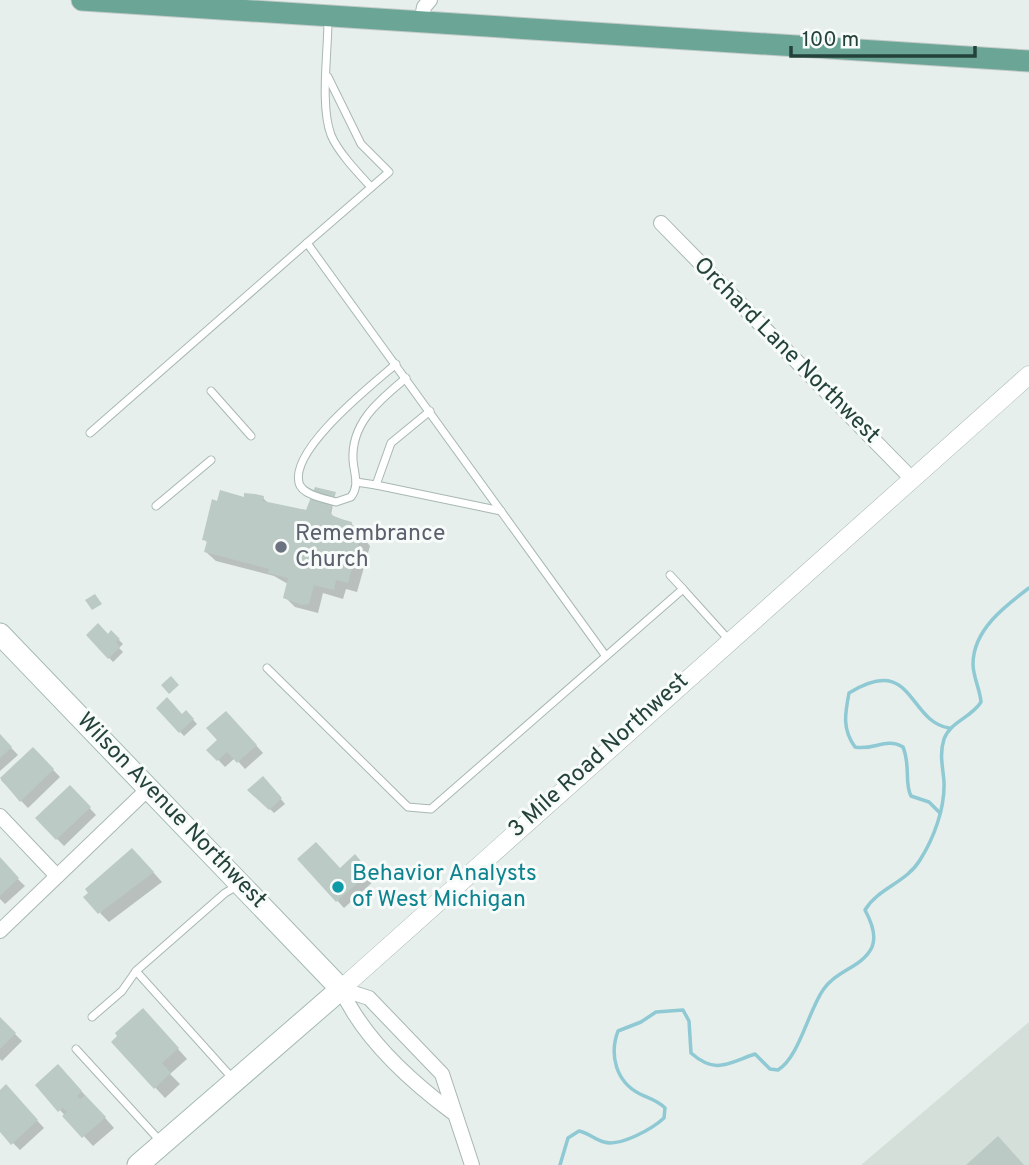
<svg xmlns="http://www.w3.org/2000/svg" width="1029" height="1165" font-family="Overpass,sans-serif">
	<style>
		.built { fill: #d4dfda }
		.shadow { fill: #0003 }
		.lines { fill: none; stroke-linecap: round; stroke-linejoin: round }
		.stream { stroke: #8ec9d4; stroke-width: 3.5 }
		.building { fill: #bbcac4 }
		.service-casing { stroke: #a8b8b2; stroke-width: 9 }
		.minor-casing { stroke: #a8b8b2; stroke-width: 16 }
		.tertiary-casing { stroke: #a8b8b2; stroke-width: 19 }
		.secondary-casing { stroke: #a4bbb3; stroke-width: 23 }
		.primary-casing { stroke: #c2cac8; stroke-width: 23 }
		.service { stroke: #fff; stroke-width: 7 }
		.minor { stroke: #fff; stroke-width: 14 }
		.tertiary { stroke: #fff; stroke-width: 18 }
		.secondary { stroke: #fff; stroke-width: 21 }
		.primary { stroke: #6aa596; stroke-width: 21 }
		.worship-dot { fill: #6b7280; stroke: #f7fbf9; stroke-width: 2.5 }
		.culture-dot { fill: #0f9aa8; stroke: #f7fbf9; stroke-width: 2.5 }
		.labels { text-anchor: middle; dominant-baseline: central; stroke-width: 6; stroke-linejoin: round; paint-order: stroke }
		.street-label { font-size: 23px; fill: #24423a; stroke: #f7fbf9 }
		.worship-label { font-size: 23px; fill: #5b616d; stroke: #f7fbf9; text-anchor: start }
		.culture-label { font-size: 23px; fill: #0d838f; stroke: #f7fbf9; text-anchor: start }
	</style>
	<rect width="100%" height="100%" fill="#e6efeb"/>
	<polygon class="built" points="1029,1022 1029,1165 861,1165"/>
	<g class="shadow">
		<polygon points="335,493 331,515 351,523 370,546 357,592 346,589 343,599 323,593 318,613 295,607 285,597 288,584 274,576 216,561 206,552 208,543 204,539 245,499 263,498 271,506 315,511"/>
		<polygon points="88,635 116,637 123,644 119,648 123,652 113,662"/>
		<polygon points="158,709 182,716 186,712 197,724 184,736"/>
		<polygon points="233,720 263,753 245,769 235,758 225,767 209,750"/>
		<polygon points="0,736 18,755 0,771"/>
		<polygon points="33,749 60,777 28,808 1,780"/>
		<polygon points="268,783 285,804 274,813 250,790"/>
		<polygon points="70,787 96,815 64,846 37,818"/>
		<polygon points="355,857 376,879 344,908 300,859 340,870"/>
		<polygon points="142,860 162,882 109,922 100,913"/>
		<polygon points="0,862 25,886 5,904 0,899"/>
		<polygon points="0,1019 22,1041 2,1061 0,1059"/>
		<polygon points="152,1020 187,1059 170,1074 180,1084 165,1098 113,1042"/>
		<polygon points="68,1076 114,1128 93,1146 37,1085"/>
		<polygon points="6,1087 44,1128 20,1150 0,1130 0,1092"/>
	</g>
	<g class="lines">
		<g class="stream">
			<path d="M940 813 929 802 911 796C904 783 911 767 903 747 886 737 873 751 855 747 842 729 845 714 849 693 914 653 907 721 949 728"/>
			<path d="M560 1165 568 1138 579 1131C589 1133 595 1140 604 1142 620 1147 652 1129 664 1118L665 1108C657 1100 650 1099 640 1094 616 1082 609 1055 618 1031L641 1022 656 1012 683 1010 689 1021 691 1053C716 1075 728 1063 755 1054L770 1069 778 1070C799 1057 808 1012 823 990 835 971 863 967 872 947 877 935 871 921 865 910 878 888 906 883 920 860 934 838 945 808 944 782 943 767 939 755 944 739 951 721 971 718 981 702 980 689 973 677 973 664 973 630 1005 606 1029 588"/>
		</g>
	</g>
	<g class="building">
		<polygon points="315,487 336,492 330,512 334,517 352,522 349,532 361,535 348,583 336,580 334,590 314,585 309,604 302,605 283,598 288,578 268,573 269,569 204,552 207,541 202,540 207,520 212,499 217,501 220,490 244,497 244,493 255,494 264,496 263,501 306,510"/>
		<polygon points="95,594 102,604 92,610 85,600"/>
		<polygon points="98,623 108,634 111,630 120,639 116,642 120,647 108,659 86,635"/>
		<polygon points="171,676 179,685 169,694 161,685"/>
		<polygon points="167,697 182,714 186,710 194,719 179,733 156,708"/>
		<polygon points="226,711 257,745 237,763 227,752 217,761 206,750 217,740 206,728"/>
		<polygon points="0,734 12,747 0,758"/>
		<polygon points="33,747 54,769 20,802 0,778"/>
		<polygon points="263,776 282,798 269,810 247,790"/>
		<polygon points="70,785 91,807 56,840 35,818"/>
		<polygon points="316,842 340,868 355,854 370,872 336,902 297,859"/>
		<polygon points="132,848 154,872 98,914 83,897 88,893 85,889"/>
		<polygon points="0,857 19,878 0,896"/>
		<polygon points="143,1008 179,1048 162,1063 171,1073 154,1089 111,1042 117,1036 115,1033"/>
		<polygon points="0,1017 16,1033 0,1049"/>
		<polygon points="58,1064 82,1091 77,1096 80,1099 85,1095 106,1117 82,1138 62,1116 67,1112 63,1108 58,1112 35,1085"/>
		<polygon points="6,1084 38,1120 11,1145 0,1132 0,1090"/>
		<polygon points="998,1136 1024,1165 966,1165"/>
	</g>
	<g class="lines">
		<defs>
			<g id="service">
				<path d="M328 20C328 53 320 106 331 135 338 152 358 173 371 187"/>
				<polyline points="328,77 361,144 389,172 307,243 605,655"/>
				<path d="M396 364C373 384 290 449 299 483 302 495 326 499 336 502L351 497C360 485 354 474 353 460 351 422 380 400 406 378"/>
				<polyline points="211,391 251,436"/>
				<polyline points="430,411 391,443 376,485 501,511"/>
				<polyline points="90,433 307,243"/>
				<polyline points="356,482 376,485"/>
				<polyline points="156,506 211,460"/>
				<polyline points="670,575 683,589"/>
				<polyline points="267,668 408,807 431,809 683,589 729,640"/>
				<polyline points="92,1017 122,991 136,971"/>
				<polyline points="76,1049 162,1143"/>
				<polyline points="234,1080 136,971 225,893 237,886"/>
			</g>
			<g id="minor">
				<polyline points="421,22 424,7 430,0"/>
				<polyline points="661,223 912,479"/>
				<polyline points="0,816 57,876"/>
				<polyline points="0,931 149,788"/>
				<polyline points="341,989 369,998 442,1074 472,1165"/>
				<path d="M341 989C363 1038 409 1080 452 1112"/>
			</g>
			<polyline id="tertiary" points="341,989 1029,375"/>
			<polyline id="secondary" points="0,634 341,989 138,1165"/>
			<polyline id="primary" points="82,0 1029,61"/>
		</defs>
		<use href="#service" class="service-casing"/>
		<use href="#minor" class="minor-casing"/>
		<use href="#tertiary" class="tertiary-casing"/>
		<use href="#secondary" class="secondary-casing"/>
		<use href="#primary" class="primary-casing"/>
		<use href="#service" class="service"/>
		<use href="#minor" class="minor"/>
		<use href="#tertiary" class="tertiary"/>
		<use href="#secondary" class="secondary"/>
		<use href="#primary" class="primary"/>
	</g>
	<circle class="worship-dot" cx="281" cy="547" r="7"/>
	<circle class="culture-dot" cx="338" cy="887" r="7"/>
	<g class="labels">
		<g class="street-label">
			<text transform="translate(786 351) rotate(45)">Orchard Lane Northwest</text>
			<text transform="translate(599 756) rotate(-42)">3 Mile Road Northwest</text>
			<text transform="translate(171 811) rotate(46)">Wilson Avenue Northwest</text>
		</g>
		<g class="worship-label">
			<text x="295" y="534">Remembrance<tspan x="295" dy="26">Church</tspan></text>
		</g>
		<g class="culture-label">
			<text x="352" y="874">Behavior Analysts<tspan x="352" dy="26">of West Michigan</tspan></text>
		</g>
	</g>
	<path d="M791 46v10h184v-10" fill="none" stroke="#24423a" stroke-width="3.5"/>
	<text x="802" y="46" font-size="21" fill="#24423a" stroke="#f7fbf9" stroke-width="5" paint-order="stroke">100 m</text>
</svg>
